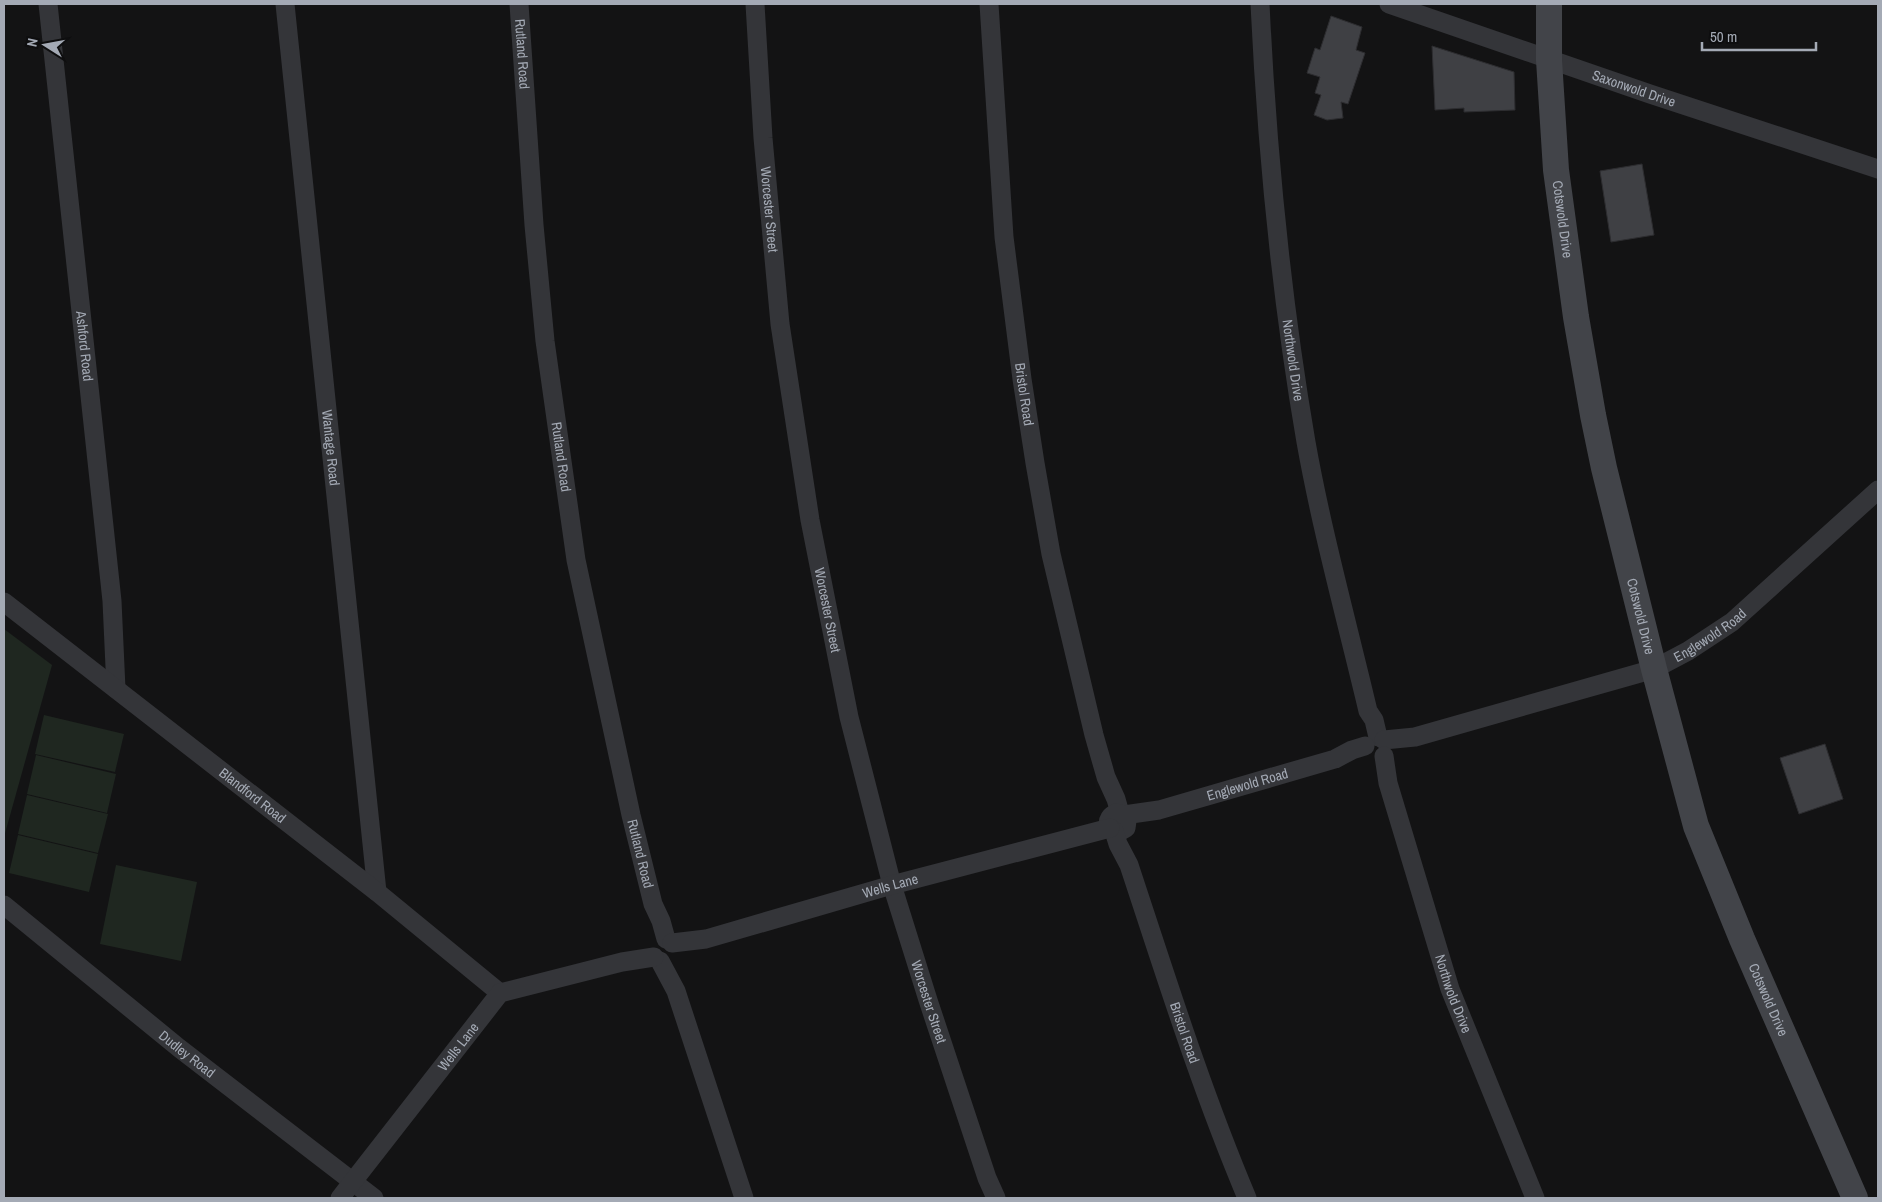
<svg xmlns="http://www.w3.org/2000/svg" width="1882" height="1202" font-family="'Archivo Narrow',sans-serif">
<style>
.green{fill:#1f2720}
.building{fill:#3f4044;stroke:#2d2d30}
.lines{fill:none;stroke-linecap:round;stroke-linejoin:round}
.minor{stroke:#343539;stroke-width:19}
.secondary{stroke:#424449;stroke-width:26}
.labels{text-anchor:middle;stroke-width:4.5;stroke-linejoin:round;paint-order:stroke}
.street-label{font-size:14px;fill:#a4aab5;stroke:#0e0e0f}
</style>
<rect width="100%" height="100%" fill="#131314"/>
<g class="green">
<polygon points="4,629 52,665 4,837"/>
<polygon points="44,715 124,734 115,772 35,754"/>
<polygon points="36,755 116,774 107,813 27,794"/>
<polygon points="27,795 108,814 98,853 18,834"/>
<polygon points="18,835 98,854 89,892 9,873"/>
<polygon points="116,865 197,882 181,961 100,944"/>
</g>
<g class="building">
<polygon points="1331,16 1362,27 1356,50 1365,53 1348,104 1341,102 1343,118 1327,120 1314,115 1321,95 1315,93 1320,77 1307,73 1315,48 1320,50"/>
<polygon points="1432,46 1514,72 1515,110 1464,112 1464,108 1435,110"/>
<polygon points="1642,164 1654,235 1611,242 1600,171"/>
<polygon points="1825,744 1843,799 1799,814 1780,758"/>
</g>
<g class="lines">
<g class="minor">
<path id="s1" d="M48,4L112,601L116,689"/>
<path id="s2" d="M285,4L377,892"/>
<path id="s3" d="M519,4L534,225L545,341L576,560L631,815L653,904L661,921L666,939"/>
<path id="s4" d="M755,4L763,138L780,324L810,520L849,717L892,885L928,1000L987,1178L996,1198"/>
<path id="s5" d="M989,4L1004,237L1022,379L1035,463L1051,554L1094,735L1106,777L1116,799L1120,813"/>
<path id="s6" d="M1260,4C1267,151 1281,297 1306,442C1322,532 1347,622 1368,711L1374,720L1378,737"/>
<path id="s7" d="M1389,4L1650,94L1878,169"/>
<path id="s8" d="M4,602L377,892L500,993"/>
<path id="s9" d="M1384,740L1415,737L1654,669L1688,651L1732,622L1878,490"/>
<path id="s10" d="M1384,756L1388,783L1450,989L1535,1198"/>
<path id="s11" d="M1124,815L1127,821L1126,828L1119,832C1107,831 1104,818 1116,813L1124,815L1159,810L1335,759L1352,750L1365,746"/>
<path id="s12" d="M1114,831L1118,844L1129,865C1166,977 1201,1089 1247,1198"/>
<path id="s13" d="M4,905L179,1048L374,1198"/>
<path id="s14" d="M672,943L706,939L892,885L1110,828"/>
<polyline points="660,961 676,991 744,1198"/>
<path id="s15" d="M340,1198L500,993L622,962L654,957"/>
</g>
<path class="secondary" id="s16" d="M1549,4V60L1556,170L1576,317L1593,415L1604,468L1654,669L1696,826L1742,939L1855,1198"/>
</g>
<g class="labels">
<g class="street-label">
<text dy="5" stroke="none"><textPath href="#s3" startOffset="50">Rutland Road</textPath></text>
<text dy="5" stroke="none"><textPath href="#s7" startOffset="259">Saxonwold Drive</textPath></text>
<text dy="5" stroke="none"><textPath href="#s4" startOffset="206">Worcester Street</textPath></text>
<text dy="5" stroke="none"><textPath href="#s16" startOffset="216">Cotswold Drive</textPath></text>
<text dy="5" stroke="none"><textPath href="#s1" startOffset="344">Ashford Road</textPath></text>
<text dy="5" stroke="none"><textPath href="#s6" startOffset="358">Northwold Drive</textPath></text>
<text dy="5" stroke="none"><textPath href="#s5" startOffset="392">Bristol Road</textPath></text>
<text dy="5" stroke="none"><textPath href="#s2" startOffset="446">Wantage Road</textPath></text>
<text dy="5" stroke="none"><textPath href="#s3" startOffset="455">Rutland Road</textPath></text>
<text dy="5" stroke="none"><textPath href="#s4" startOffset="611">Worcester Street</textPath></text>
<text dy="5" stroke="none"><textPath href="#s16" startOffset="621">Cotswold Drive</textPath></text>
<text dy="5" stroke="none"><textPath href="#s9" startOffset="345">Englewold Road</textPath></text>
<text dy="5" stroke="none"><textPath href="#s11" startOffset="186">Englewold Road</textPath></text>
<text dy="5" stroke="none"><textPath href="#s8" startOffset="315">Blandford Road</textPath></text>
<text dy="5" stroke="none"><textPath href="#s3" startOffset="860">Rutland Road</textPath></text>
<text dy="5" stroke="none"><textPath href="#s14" startOffset="226">Wells Lane</textPath></text>
<text dy="5" stroke="none"><textPath href="#s10" startOffset="248">Northwold Drive</textPath></text>
<text dy="5" stroke="none"><textPath href="#s16" startOffset="1026">Cotswold Drive</textPath></text>
<text dy="5" stroke="none"><textPath href="#s4" startOffset="1016">Worcester Street</textPath></text>
<text dy="5" stroke="none"><textPath href="#s12" startOffset="214">Bristol Road</textPath></text>
<text dy="5" stroke="none"><textPath href="#s15" startOffset="192">Wells Lane</textPath></text>
<text dy="5" stroke="none"><textPath href="#s13" startOffset="236">Dudley Road</textPath></text>
</g>
</g>
<rect width="1882" height="1202" fill="none" stroke="#a4aab5" stroke-width="10"/>
<g transform="translate(45 45) rotate(281)" stroke="#0e0e0f" stroke-width="4" paint-order="stroke">
<path d="M0-4L9 19L0 12L-9 19Z" fill="#a4aab5"/>
<text y="-8" font-size="14" font-weight="bold" text-anchor="middle" fill="#a4aab5">N</text>
</g>
<path d="M1702 42v8h114v-8" fill="none" stroke="#a4aab5" stroke-width="2.5"/>
<text x="1710" y="42" font-size="15" fill="#a4aab5" stroke="#0e0e0f" stroke-width="4" paint-order="stroke">50 m</text>
</svg>
